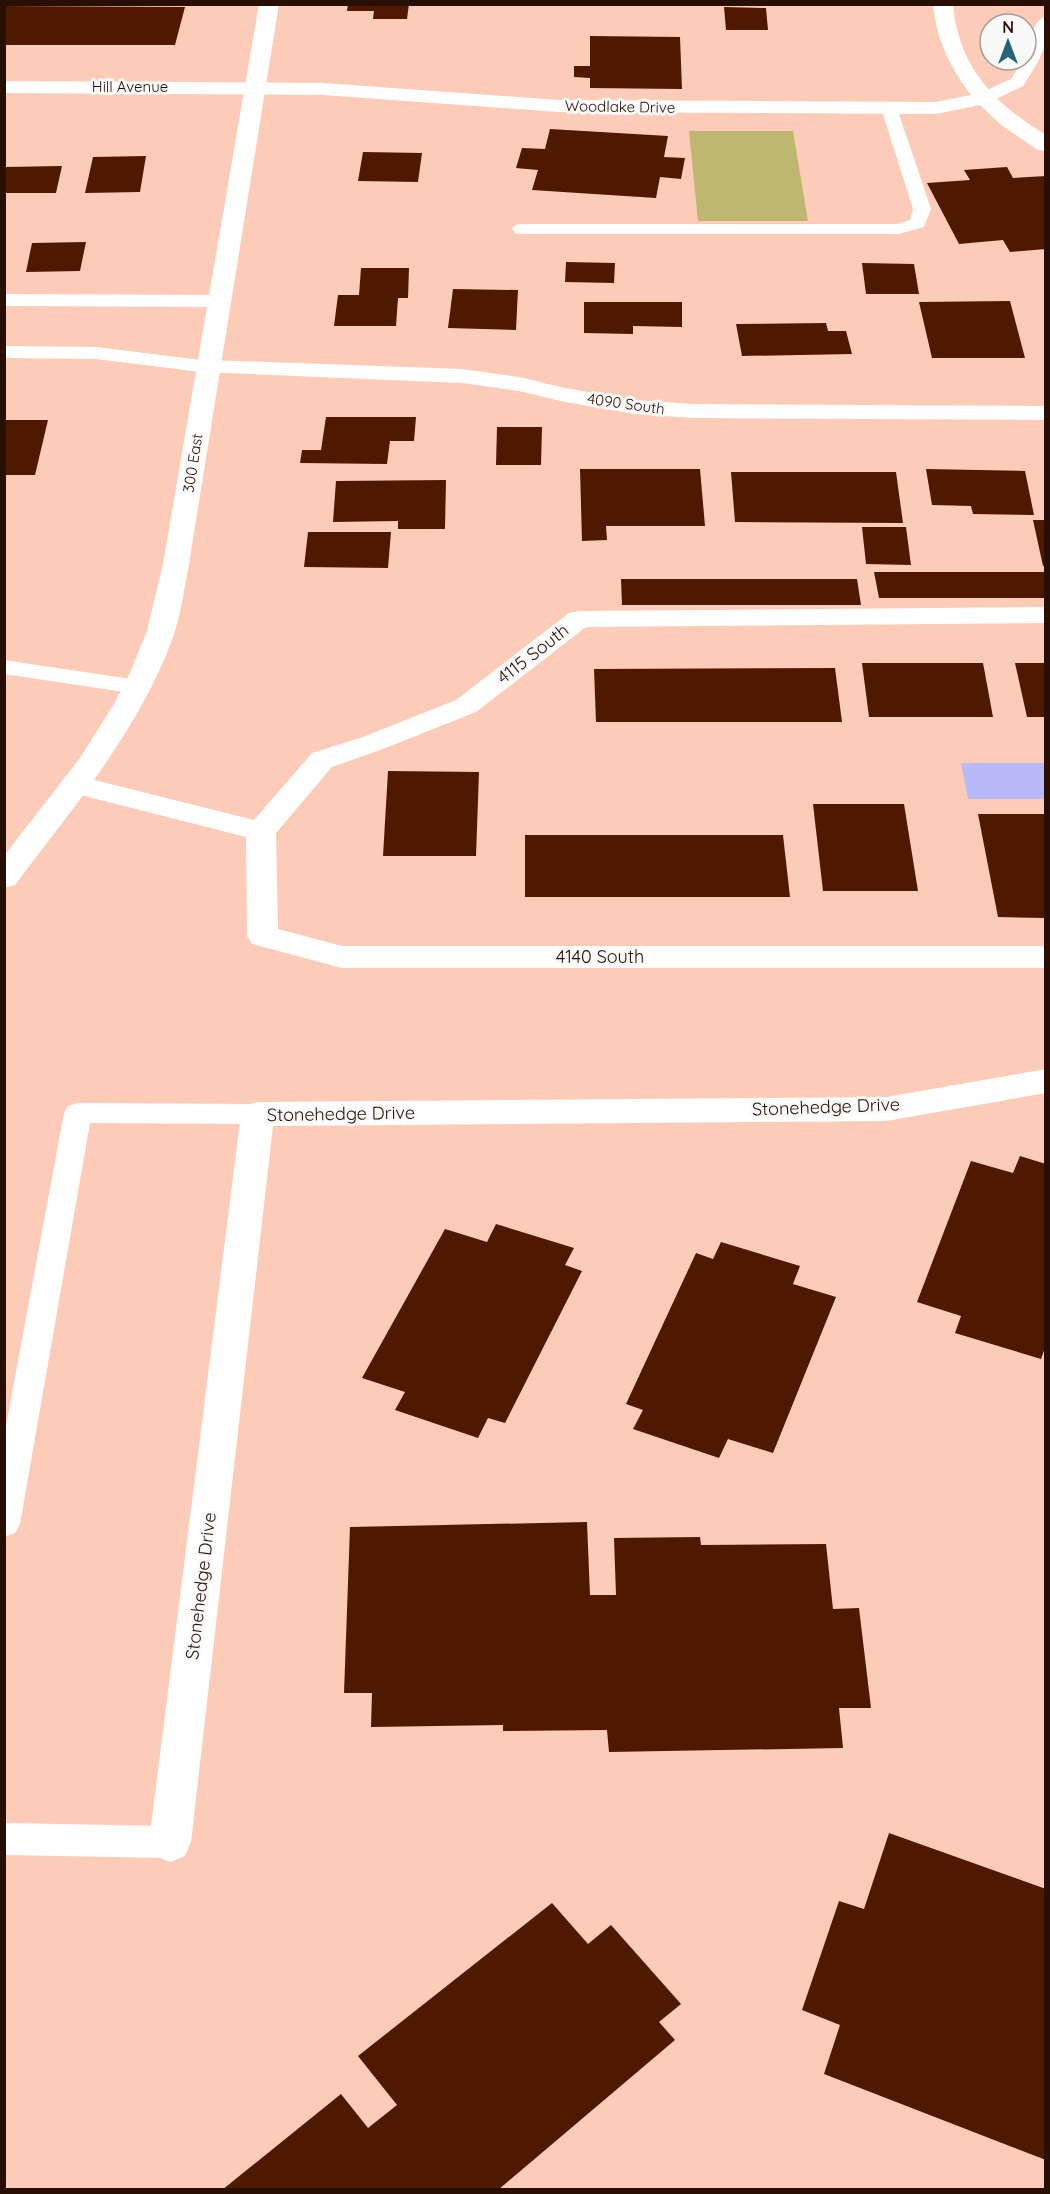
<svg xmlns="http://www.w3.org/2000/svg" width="1050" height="2194" font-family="Quicksand,sans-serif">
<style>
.green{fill:#beb76f}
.water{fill:#b7b9f9}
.building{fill:#4f1800}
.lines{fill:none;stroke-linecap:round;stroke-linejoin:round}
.service{fill:#fff;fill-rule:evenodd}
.minor{fill:#fff;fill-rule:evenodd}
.tertiary{fill:#fff;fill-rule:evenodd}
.labels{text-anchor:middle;stroke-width:6;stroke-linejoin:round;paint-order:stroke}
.far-street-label{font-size:15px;fill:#290e03;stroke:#f9f9f9}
.street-label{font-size:18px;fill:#290e03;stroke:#f9f9f9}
</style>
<rect width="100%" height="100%" fill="#fcccb8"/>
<polygon class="green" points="689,131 793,131 808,221 698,221"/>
<polygon class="water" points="961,763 1045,763 1045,799 968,799"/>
<g class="building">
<polygon points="348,4 409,4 407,19 373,19 374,11 347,11"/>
<polygon points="4,6 185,7 175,45 4,45"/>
<polygon points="724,7 766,8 768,30 726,30"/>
<polygon points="590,36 680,37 682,89 590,88 590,78 574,77 574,66 590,66"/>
<polygon points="550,129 668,136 664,157 685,158 681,179 660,177 656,198 532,190 538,170 516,168 522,148 545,149"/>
<polygon points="363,152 422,153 418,182 358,181"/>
<polygon points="146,156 140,192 85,193 93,157"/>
<polygon points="62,166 56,193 4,193 4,167"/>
<polygon points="1007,167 1013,178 1046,176 1046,249 1010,252 1003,240 959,244 927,183 970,180 964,170"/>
<polygon points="86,242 80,271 26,272 32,243"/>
<polygon points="566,262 615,263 614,283 565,282"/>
<polygon points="862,263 914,264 919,294 866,294"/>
<polygon points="361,268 409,268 408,298 398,298 396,326 334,326 338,295 359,295"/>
<polygon points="453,289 518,290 516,330 448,328"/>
<polygon points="1010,301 1025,358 932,358 919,302"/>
<polygon points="584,302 682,302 682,327 633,326 633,334 584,333"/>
<polygon points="826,323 828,331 846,331 852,354 742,356 736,324"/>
<polygon points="326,417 416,417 414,441 390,441 387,464 300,463 302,450 321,450"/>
<polygon points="4,420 48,420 35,475 4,475"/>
<polygon points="497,427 542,427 541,465 496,465"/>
<polygon points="580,469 700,469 705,526 606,526 607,540 582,541"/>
<polygon points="926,469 1025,471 1034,515 973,514 971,506 932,505"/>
<polygon points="731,472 896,472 903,523 735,522"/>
<polygon points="446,480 445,529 398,529 398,521 333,522 336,481"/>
<polygon points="1033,520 1046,520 1046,566 1043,566"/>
<polygon points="862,527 906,527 911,565 866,564"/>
<polygon points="308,532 391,532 388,568 304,567"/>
<polygon points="874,572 1046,572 1046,598 879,598"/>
<polygon points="621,579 857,579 861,605 622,605"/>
<polygon points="862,663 983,663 993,717 869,717"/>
<polygon points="1015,663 1046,663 1046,717 1027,717"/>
<polygon points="835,668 842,722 596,722 594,669"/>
<polygon points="388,771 479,772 476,856 383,856"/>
<polygon points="813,804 904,804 918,891 823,891"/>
<polygon points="978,814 1046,814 1046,918 998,917"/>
<polygon points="525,835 783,835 790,897 525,897"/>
<polygon points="1020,1156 1046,1164 1046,1345 1041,1359 955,1333 961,1316 917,1302 971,1161 1013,1173"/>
<polygon points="496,1224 574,1248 565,1265 582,1271 505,1423 488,1418 478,1438 395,1410 405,1392 362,1378 445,1229 487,1242"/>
<polygon points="721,1242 800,1266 793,1284 836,1297 773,1453 728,1439 719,1458 633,1429 643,1410 626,1404 696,1253 713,1259"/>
<polygon points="587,1522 590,1595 616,1595 614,1538 700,1537 701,1545 826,1544 833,1609 859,1608 871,1708 839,1708 843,1748 609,1752 607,1730 503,1731 503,1725 371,1727 372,1693 344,1693 350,1527"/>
<polygon points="889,1833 1046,1889 1046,2160 824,2074 840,2025 802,2010 839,1901 864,1909"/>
<polygon points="552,1903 588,1944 611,1925 681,2004 659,2022 675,2040 498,2190 222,2190 341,2094 368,2128 397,2105 358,2056"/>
</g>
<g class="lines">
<g class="service">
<path d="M1046,16V43L1038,62L1023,86L990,102H978L976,98L978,94L1011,79L1023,60H1026C1026,48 1033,19 1046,16Z"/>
<polygon points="889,103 895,104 897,108 931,209 924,227 899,234 521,234 515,233 512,229 515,225 521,224 898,224 910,220 913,209 881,108 883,104"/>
<polygon points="4,294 219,295 226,297 228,301 226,305 219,307 4,306"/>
<polygon points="4,346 96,347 209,361 216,363 219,367 216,371 209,373 96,359 4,358"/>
<polygon points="4,660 138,680 146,682 149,687 146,692 138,694 4,674"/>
<polygon points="78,1103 258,1104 268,1107 272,1114 268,1121 258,1124 90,1123 20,1524 15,1533 4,1537 4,1437 64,1113 68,1106"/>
<polygon points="4,1823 170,1826 182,1831 187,1842 182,1853 170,1858 4,1855"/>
</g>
<g class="minor">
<path d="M933,4H953C958,67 995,104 1046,135V151L1038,150L1001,125L980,105L936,114L559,112L323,95L4,93V81L323,83L559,100L936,102L971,95C950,67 936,39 933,4Z"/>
<polygon points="209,360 462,369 519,377 565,388 635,400 693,404 1046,406 1046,420 693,418 635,414 565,402 519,391 462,383 201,372 197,367 201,362"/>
<polygon points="1046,607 1046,623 586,627 476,712 383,749 332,767 276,833 278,929 342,946 1046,946 1046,968 342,968 252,944 247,936 246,837 65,791 60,784 65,777 75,775 254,820 312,753 363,737 456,700 569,613 579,611"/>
<polygon points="1046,1069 1046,1093 886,1121 273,1126 191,1842 185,1856 170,1862 155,1856 149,1842 241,1114 246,1105 258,1102 886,1097"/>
</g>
<path class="tertiary" d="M259,4H279L189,564C184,589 181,615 172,640C138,731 73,808 15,885L4,888V856L80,758L114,704L130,673L147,631L163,564Z"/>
</g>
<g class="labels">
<g class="far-street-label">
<text x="130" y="92">Hill Avenue</text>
<text transform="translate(620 107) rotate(1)" y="5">Woodlake Drive</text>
<text transform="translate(626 404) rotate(8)" y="5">4090 South</text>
<text transform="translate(193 463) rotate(-81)" y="5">300 East</text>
</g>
<g class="street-label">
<text transform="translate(533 654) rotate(-38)" y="6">4115 South</text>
<text x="600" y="963">4140 South</text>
<text transform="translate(826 1107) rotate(-2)" y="6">Stonehedge Drive</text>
<text transform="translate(341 1114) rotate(-1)" y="6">Stonehedge Drive</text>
<text transform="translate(201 1586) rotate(-83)" y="6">Stonehedge Drive</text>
</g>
</g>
<rect width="1050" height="2194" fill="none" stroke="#290e03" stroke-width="12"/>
<g transform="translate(1008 42)"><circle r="28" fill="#f9f9f9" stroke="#a69b97" stroke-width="1.5"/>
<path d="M0-4.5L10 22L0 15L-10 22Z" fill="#246479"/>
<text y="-9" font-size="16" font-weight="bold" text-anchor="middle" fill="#290e03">N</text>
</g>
</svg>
